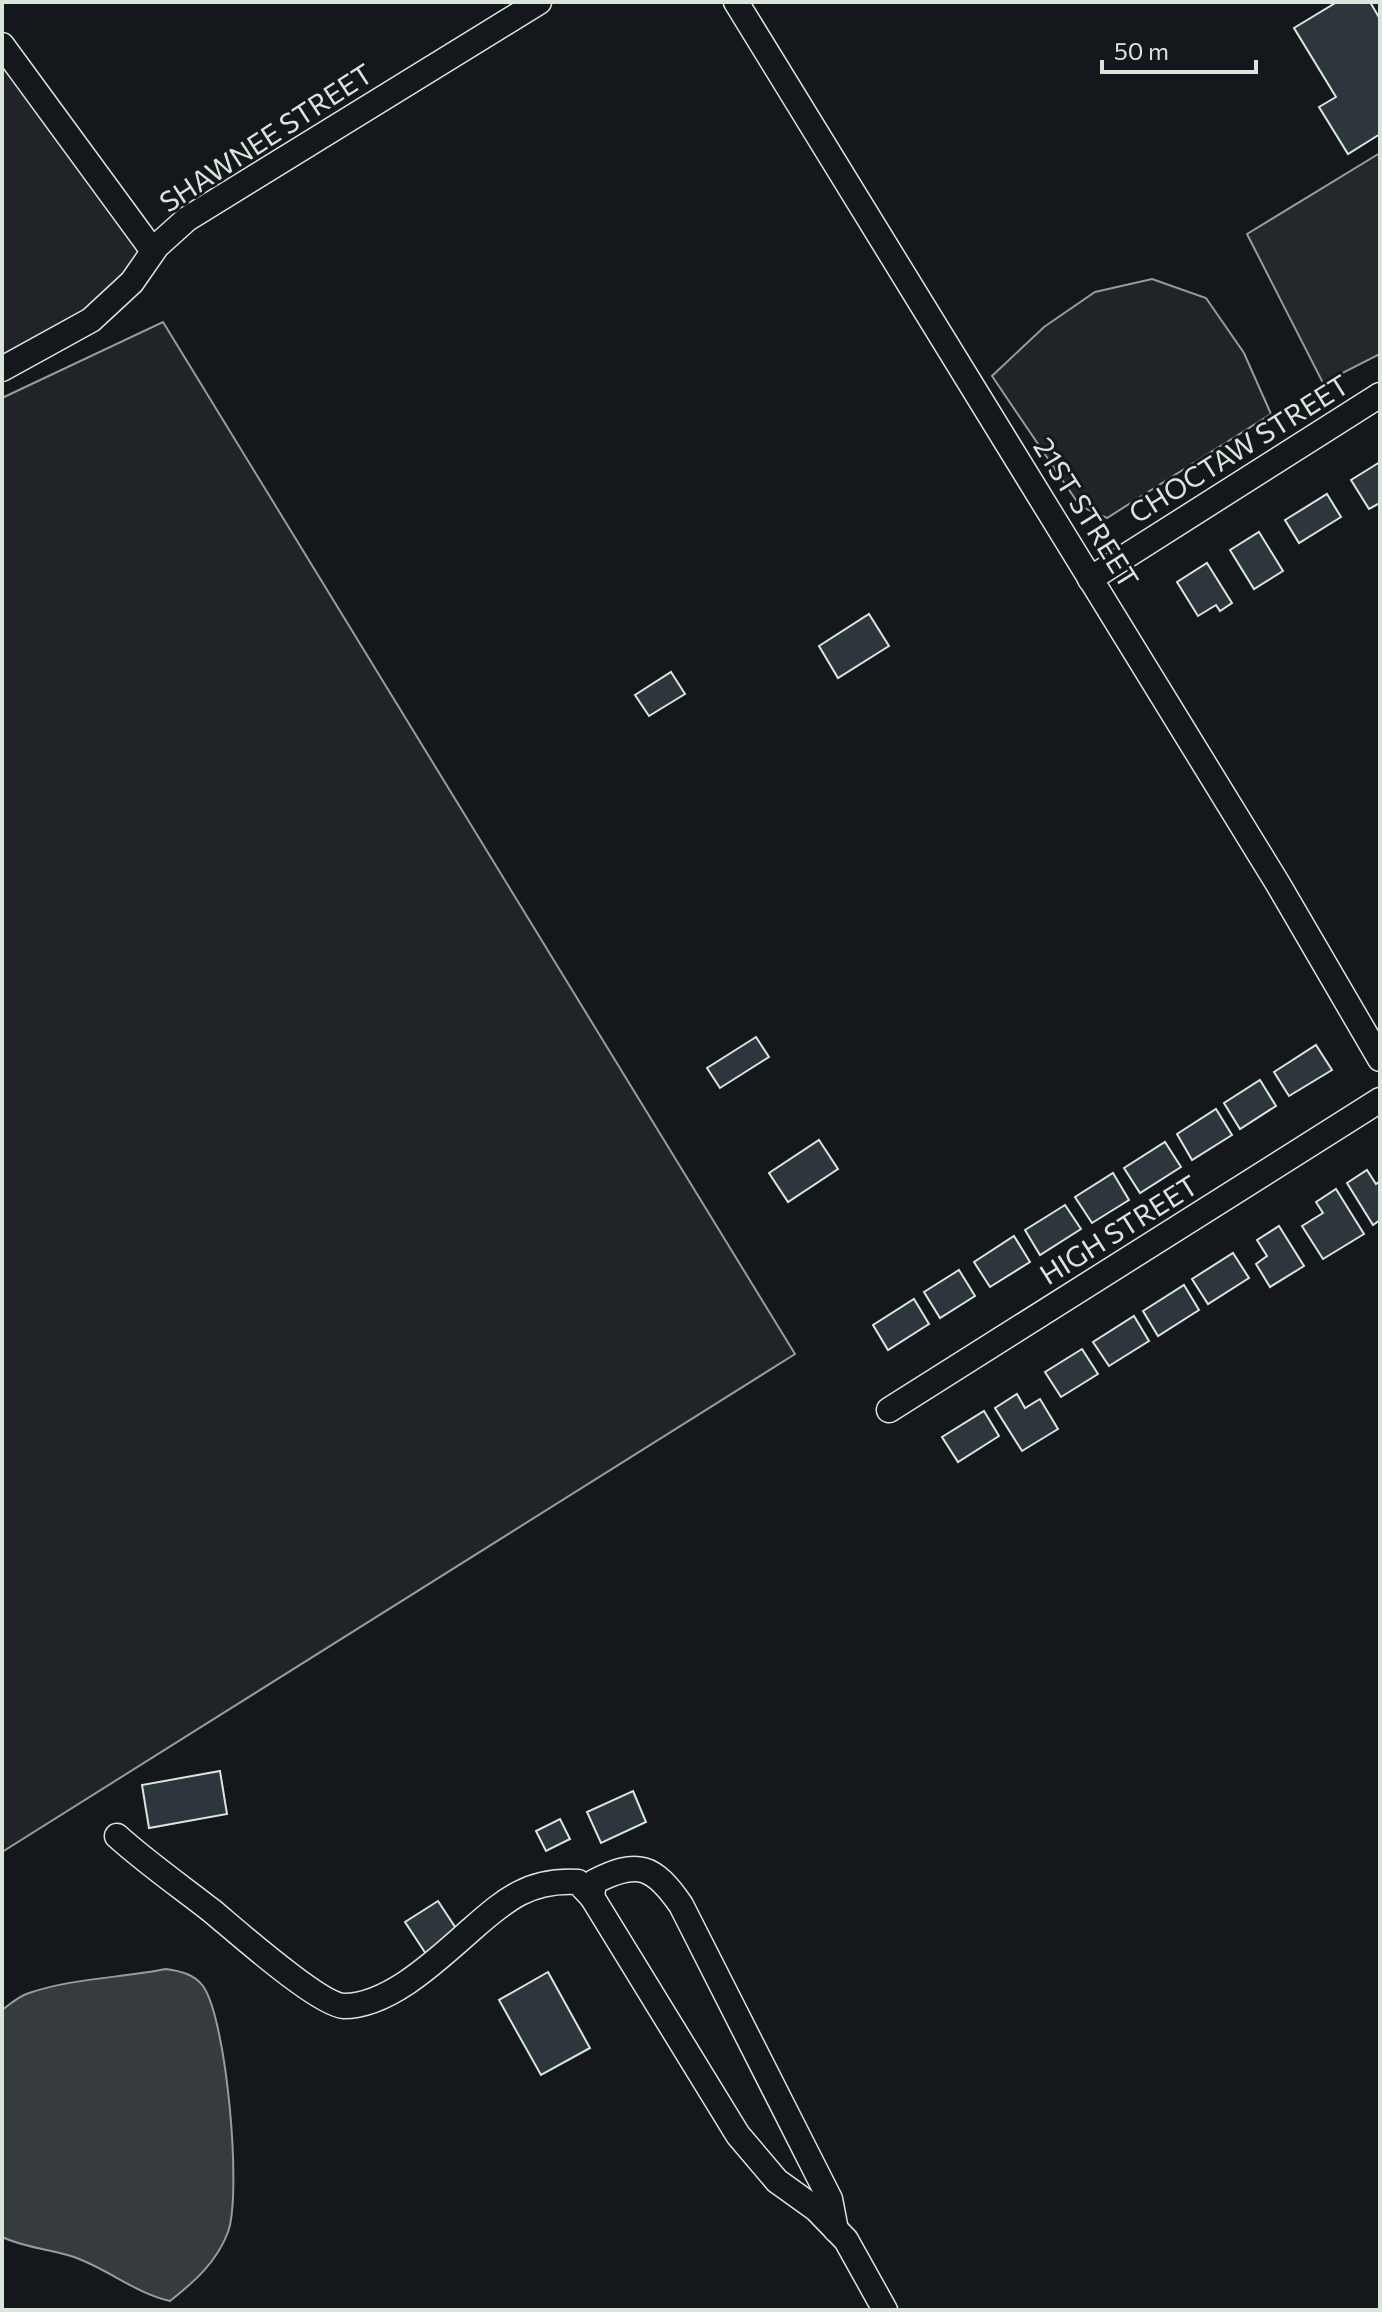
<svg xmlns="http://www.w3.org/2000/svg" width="1382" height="2312" font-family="Commissioner,sans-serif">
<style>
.green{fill:#202428;stroke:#939e99;stroke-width:2}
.parking{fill:#24282b;stroke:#939e99;stroke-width:2}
.water{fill:#363b3e;stroke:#939e99;stroke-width:2}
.building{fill:#2c363c;stroke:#d8e6dc;stroke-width:2}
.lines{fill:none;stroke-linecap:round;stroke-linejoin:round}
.minor-casing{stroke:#d8e6dc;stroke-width:27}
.minor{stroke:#14181c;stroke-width:24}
.labels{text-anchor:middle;stroke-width:6;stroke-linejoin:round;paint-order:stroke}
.street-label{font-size:28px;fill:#d8e6dc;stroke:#14181c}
</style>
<rect width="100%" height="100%" fill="#14181c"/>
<g class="green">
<polygon points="2,45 153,251 132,282 2,369"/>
<polygon points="1152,279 1206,298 1244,353 1271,414 1107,518 1080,506 992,376 1044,327 1095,292"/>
<polygon points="163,322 795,1354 2,1852 2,398"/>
</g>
<polygon class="parking" points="1380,153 1380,354 1323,383 1247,234"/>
<path class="water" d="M166,1969C180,1971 194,1974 203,1986C227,2020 242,2194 228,2232C217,2262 194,2282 170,2301C135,2293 108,2269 74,2257C50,2249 25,2248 2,2237V2010C10,2004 19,1996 29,1993C73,1978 121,1978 166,1969Z"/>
<g class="building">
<polygon points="1337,2 1370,2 1380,19 1380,134 1348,154 1319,107 1336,97 1294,28"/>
<polygon points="1380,462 1380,503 1369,509 1351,480"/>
<polygon points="1327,494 1341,517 1299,543 1285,520"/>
<polygon points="1259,532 1283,571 1254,589 1230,550"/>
<polygon points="1207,563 1232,603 1220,611 1216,605 1198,616 1177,582"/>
<polygon points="869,614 889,646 838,678 819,646"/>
<polygon points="671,672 685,694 649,716 635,695"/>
<polygon points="756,1037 769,1057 720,1088 707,1068"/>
<polygon points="1316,1045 1332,1070 1289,1096 1274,1072"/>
<polygon points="1260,1080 1276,1106 1240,1129 1224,1103"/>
<polygon points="1216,1109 1232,1135 1192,1160 1177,1134"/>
<polygon points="819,1140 838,1169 788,1202 769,1173"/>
<polygon points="1165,1142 1181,1167 1140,1193 1124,1168"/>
<polygon points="1367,1170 1376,1184 1380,1181 1380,1220 1373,1225 1347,1183"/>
<polygon points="1113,1173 1129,1200 1092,1223 1075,1197"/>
<polygon points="1336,1189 1364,1234 1323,1259 1302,1226 1323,1213 1316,1202"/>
<polygon points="1065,1205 1081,1229 1040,1255 1025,1230"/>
<polygon points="1279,1226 1304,1266 1270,1287 1256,1264 1267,1256 1257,1240"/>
<polygon points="1014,1236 1030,1262 990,1287 974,1262"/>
<polygon points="1233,1253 1249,1278 1208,1304 1192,1279"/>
<polygon points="959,1270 975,1296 940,1318 924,1292"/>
<polygon points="1184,1285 1199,1310 1158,1336 1143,1311"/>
<polygon points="914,1299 929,1324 888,1350 873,1325"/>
<polygon points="1134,1316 1149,1341 1109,1366 1093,1342"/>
<polygon points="1082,1349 1098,1374 1061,1397 1045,1372"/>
<polygon points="1017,1394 1025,1408 1040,1399 1058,1429 1022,1451 995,1408"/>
<polygon points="984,1411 999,1436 958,1462 942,1437"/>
<polygon points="220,1771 227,1814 149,1828 142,1785"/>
<polygon points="633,1791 646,1822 601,1843 587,1812"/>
<polygon points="560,1819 570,1839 546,1851 536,1831"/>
<polygon points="438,1901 459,1933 426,1954 405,1922"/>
<polygon points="548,1972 590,2048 541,2075 499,2000"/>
</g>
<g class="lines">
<g class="minor-casing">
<g id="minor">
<polyline points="736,2 1278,884 1380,1059"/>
<polyline points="2,45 153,251"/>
<polyline points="2,369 91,320 132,282 157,246 187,219 539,2"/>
<polyline points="1090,579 1380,395"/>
<polyline points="889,1410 1380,1100"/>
<path d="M117,1836C147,1863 180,1886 212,1911C235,1930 319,2005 344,2006C390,2006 439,1958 472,1929C506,1899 530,1879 578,1882L592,1897L738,2135L777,2181L816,2209L846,2240L885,2310"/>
<path d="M592,1897L594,1882C638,1859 654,1866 681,1905L830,2199L836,2230"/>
</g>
</g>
<use href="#minor" class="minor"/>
</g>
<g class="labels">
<g class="street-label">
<text transform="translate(266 138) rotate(-33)" y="10">SHAWNEE STREET</text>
<text transform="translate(1239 449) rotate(-32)" y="10">CHOCTAW STREET</text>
<text transform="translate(1086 513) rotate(58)" y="10">21ST STREET</text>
<text transform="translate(1119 1230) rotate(-32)" y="10">HIGH STREET</text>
</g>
</g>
<rect width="1382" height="2312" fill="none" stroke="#d8e6dc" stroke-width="8"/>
<path d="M1102 60v12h154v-12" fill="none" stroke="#d8e6dc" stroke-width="4"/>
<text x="1114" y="60" font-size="24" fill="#d8e6dc" stroke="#14181c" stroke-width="6" paint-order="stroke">50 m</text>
</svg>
